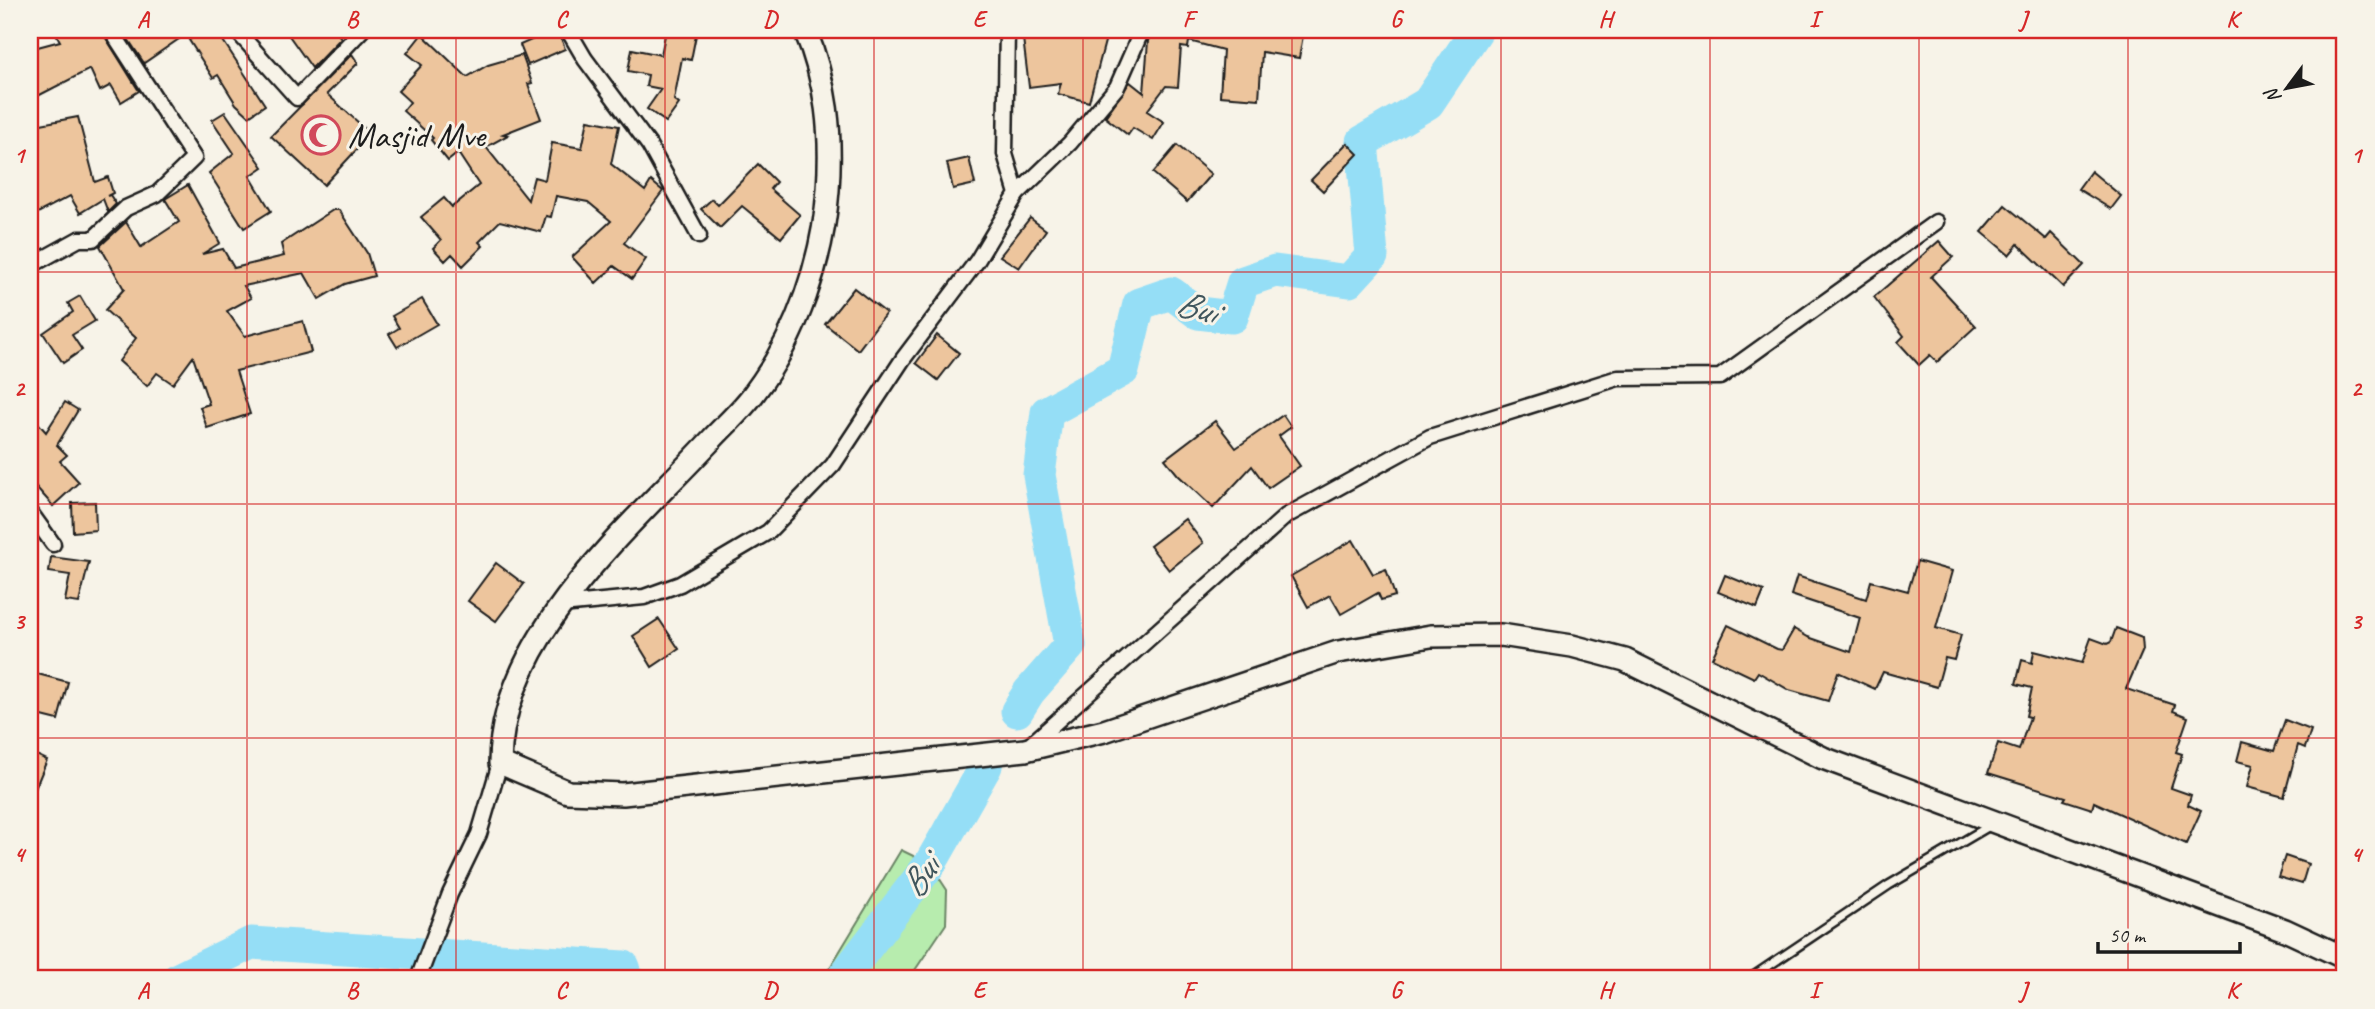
<svg xmlns="http://www.w3.org/2000/svg" width="2375" height="1009" font-family="Caveat,sans-serif">
<style>
.green{fill:#b7ecae;stroke:#6a8465;stroke-width:2}
.lines{fill:none;stroke-linecap:round;stroke-linejoin:round}
.river{stroke:#95def6;stroke-width:33}
.building{fill:#edc59d;stroke:#1c1c1c;stroke-width:2}
.lane-casing{stroke:#1c1c1c;stroke-width:12}
.street-casing{stroke:#1c1c1c;stroke-width:19}
.secondary-casing{stroke:#1c1c1c;stroke-width:26}
.lane{stroke:#f7f3e8;stroke-width:7}
.street{stroke:#f7f3e8;stroke-width:14}
.secondary{stroke:#f7f3e8;stroke-width:21}
.grid{fill:none;stroke:#d62828;stroke-width:2;stroke-opacity:0.55}
.labels{text-anchor:middle;stroke-width:6;stroke-linejoin:round;paint-order:stroke}
.poi-label{font-size:35px;fill:#1c1c1c;stroke:#f7f3e8;text-anchor:start}
.water-label{font-size:37px;font-style:italic;fill:#40565d;stroke:#f7f3e8}
.neatline{fill:none;stroke:#d62828;stroke-width:2.5}
.grid-label{font-size:23px;text-anchor:middle;font-weight:bold;fill:#d62828}
</style>
<rect width="100%" height="100%" fill="#f7f3e8"/>
<filter id="ink" filterUnits="userSpaceOnUse"><feTurbulence type="fractalNoise" baseFrequency=".0143" numOctaves="2"/><feDisplacementMap in="SourceGraphic" scale="14" xChannelSelector="R" yChannelSelector="G"/><feConvolveMatrix kernelMatrix="1 2 1 2 8 2 1 2 1" color-interpolation-filters="sRGB"/></filter>
<g filter="url(#ink)">
<polygon class="green" points="901,850 930,864 947,890 946,924 909,979 823,979"/>
<g class="lines">
<g class="river">
<polyline points="1017,711 1029,692 1070,645 1039,475 1047,412 1123,370 1139,304 1171,293 1198,313 1232,317 1243,282 1275,271 1349,281 1372,256 1362,142 1428,103 1477,30"/>
<polyline points="178,979 251,943 624,967 627,979"/>
<polyline points="842,979 930,864 986,766"/>
</g>
</g>
<g class="building">
<polygon points="54,30 101,30 139,91 121,102 111,85 100,91 90,69 30,100 30,49 60,41"/>
<polygon points="122,30 192,30 144,63"/>
<polygon points="206,30 216,30 265,105 249,116 236,104 218,75 213,78 189,40"/>
<polygon points="285,30 335,30 341,38 312,68"/>
<polygon points="554,30 558,30 565,49 528,65 520,45"/>
<polygon points="666,30 697,30 691,60 682,58 674,100 679,104 666,122 647,109 661,89 646,86 648,75 628,71 632,49 661,55"/>
<polygon points="1022,30 1108,30 1089,102 1058,94 1061,83 1029,87"/>
<polygon points="1152,30 1304,30 1299,58 1262,52 1259,99 1220,96 1223,50 1189,41 1188,48 1181,47 1178,87 1166,86 1147,111 1164,122 1153,140 1133,128 1128,135 1105,117 1130,82 1144,93 1148,41"/>
<polygon points="422,34 467,77 488,65 522,55 532,83 528,84 541,119 503,134 508,135 486,147 528,200 534,177 545,180 552,143 582,148 588,120 619,126 611,164 645,191 651,181 663,191 624,243 646,259 632,279 614,266 596,283 572,257 611,221 588,202 556,196 551,217 546,216 541,232 500,221 479,242 483,246 463,266 452,254 445,261 433,248 441,240 421,217 444,198 452,207 479,185 458,153 448,161 431,140 433,138 403,111 410,102 398,91 422,65 407,53"/>
<polygon points="352,54 358,63 327,94 371,134 324,185 271,136"/>
<polygon points="225,112 263,167 250,176 271,211 244,228 209,173 234,153 212,120"/>
<polygon points="78,117 95,182 108,177 113,193 107,196 110,195 116,204 108,212 103,199 80,213 70,196 30,217 30,126"/>
<polygon points="1347,143 1358,154 1323,191 1311,180"/>
<polygon points="1177,145 1211,174 1187,202 1153,173"/>
<polygon points="969,158 975,184 953,189 947,163"/>
<polygon points="758,164 776,182 770,189 800,215 781,238 742,206 720,228 701,209 712,199 718,205"/>
<polygon points="2091,171 2121,196 2111,209 2078,189"/>
<polygon points="188,185 220,243 202,254 223,249 234,268 284,256 281,244 333,210 339,210 367,253 374,276 345,284 319,299 304,273 244,286 251,298 227,311 245,336 303,321 311,352 236,371 250,414 207,428 200,407 209,404 193,357 173,384 157,373 147,386 119,361 136,338 105,310 124,289 100,246 126,222 141,247 179,222 165,199"/>
<polygon points="2005,205 2046,239 2051,233 2084,265 2063,287 2018,244 2009,255 1982,232"/>
<polygon points="1030,218 1046,230 1019,268 1000,256"/>
<polygon points="1939,241 1953,257 1931,277 1976,326 1937,362 1930,355 1919,365 1898,342 1904,336 1874,297"/>
<polygon points="854,288 886,313 858,350 825,324"/>
<polygon points="80,296 95,321 72,335 82,350 63,363 43,333 73,312 68,303"/>
<polygon points="422,299 437,324 397,347 389,334 399,328 392,316"/>
<polygon points="937,335 959,353 938,380 916,363"/>
<polygon points="65,402 78,410 57,445 67,455 60,461 79,482 53,506 30,480 30,414 46,432"/>
<polygon points="1283,415 1291,427 1279,436 1300,466 1268,488 1252,466 1213,508 1178,475 1165,459 1215,421 1236,448"/>
<polygon points="95,502 96,530 73,532 72,503"/>
<polygon points="1185,519 1203,543 1169,570 1150,546"/>
<polygon points="1353,540 1373,574 1386,569 1395,596 1381,600 1378,593 1341,614 1330,595 1308,607 1291,576"/>
<polygon points="51,557 89,562 79,603 65,601 70,575 49,572"/>
<polygon points="1917,561 1952,571 1936,628 1961,635 1954,660 1945,658 1937,687 1883,672 1875,689 1838,672 1828,701 1789,690 1758,672 1754,678 1712,658 1728,625 1777,649 1782,650 1794,629 1808,637 1851,652 1860,618 1791,595 1797,576 1866,599 1871,581 1908,591"/>
<polygon points="496,563 524,584 496,621 468,601"/>
<polygon points="1725,575 1764,591 1757,608 1718,592"/>
<polygon points="659,619 679,649 652,667 633,636"/>
<polygon points="2116,628 2142,638 2143,650 2126,689 2175,705 2173,711 2188,717 2176,752 2182,754 2171,788 2191,795 2188,805 2201,811 2186,844 2094,802 2092,809 2064,800 2066,797 1988,773 1998,743 2019,750 2030,717 2026,716 2032,688 2016,684 2022,660 2032,663 2034,651 2082,663 2091,638 2107,644 2111,642"/>
<polygon points="30,672 68,682 58,720 30,713"/>
<polygon points="2285,720 2311,730 2305,748 2298,745 2284,797 2247,787 2253,765 2237,761 2242,742 2274,751"/>
<polygon points="30,752 47,760 30,801"/>
<polygon points="2285,856 2308,864 2302,884 2278,877"/>
</g>
<g class="lines">
<g class="lane-casing">
<polyline id="lane" points="1749,979 1889,885 1991,825"/>
</g>
<g class="street-casing">
<g id="street">
<polyline points="236,30 297,98 362,30"/>
<polyline points="568,30 585,59 649,145 699,236"/>
<polyline points="1017,194 1070,143 1117,87 1142,30"/>
<polyline points="30,266 79,239 93,239 126,208 157,194 194,158 111,30"/>
<polyline points="30,512 53,544"/>
<polyline points="561,605 644,597 680,584 768,532 833,465 903,359 977,261 1017,194 1005,154 1007,30"/>
<polyline points="1029,746 1286,516 1430,437 1618,378 1720,377 1936,222"/>
<polyline points="418,979 450,894 479,834 500,763"/>
</g>
</g>
<g class="secondary-casing">
<path id="secondary" d="M805,30C827,83 832,133 828,190C823,259 797,336 755,392C743,409 726,424 712,439C631,527 501,634 500,763L568,792L623,794L1025,750L1104,731L1338,652L1431,636L1501,635L1572,646L1625,660L1823,758L2285,930L2345,958"/>
</g>
<use href="#lane" class="lane"/>
<use href="#street" class="street"/>
<use href="#secondary" class="secondary"/>
</g>
</g>
<path class="grid" d="M247,30V979M456,30V979M665,30V979M874,30V979M1083,30V979M1292,30V979M1501,30V979M1710,30V979M1919,30V979M2128,30V979M30,272H2345M30,504H2345M30,738H2345"/>
<defs>
<g id="mosque-ring" transform="scale(2.0125)"><circle r="9.5" fill="#f7f3e8" stroke="#d1495b" stroke-width="1.5"/><path d="M3.5-4.9A6 6 0 1 0 3.5 4.9A5 5 0 1 1 3.5-4.9Z" fill="#d1495b"/></g>
</defs>
<g fill-rule="evenodd">
<use href="#mosque-ring" x="321" y="135"/>
</g>
<g class="labels">
<g class="poi-label">
<text x="348" y="147">Masjid Mve</text>
</g>
<g class="water-label">
<text transform="translate(1197 306) rotate(16)" y="13">Bui</text>
<text transform="translate(919 876) rotate(-55)" y="13">Bui</text>
</g>
</g>
<rect width="2375" height="1009" fill="none" stroke="#f7f3e8" stroke-width="77"/>
<g transform="translate(2287 88) rotate(238)" stroke="#f7f3e8" stroke-width="5" paint-order="stroke">
<path d="M0-5L12 26L0 18L-12 26Z" fill="#1c1c1c"/>
<text y="-10" font-size="19" font-weight="bold" text-anchor="middle" fill="#1c1c1c">N</text>
</g>
<path d="M2098 942v10h142v-10" fill="none" stroke="#1c1c1c" stroke-width="3.5"/>
<text x="2109" y="942" font-size="21" fill="#1c1c1c" stroke="#f7f3e8" stroke-width="5" paint-order="stroke">50 m</text>
<rect x="38" y="38" width="2298" height="932" class="neatline"/>
<g class="grid-label">
<text x="143" y="27">A</text>
<text x="352" y="27">B</text>
<text x="561" y="27">C</text>
<text x="770" y="27">D</text>
<text x="979" y="27">E</text>
<text x="1188" y="27">F</text>
<text x="1396" y="27">G</text>
<text x="1605" y="27">H</text>
<text x="1814" y="27">I</text>
<text x="2023" y="27">J</text>
<text x="2232" y="27">K</text>
<text x="19" y="163">1</text>
<text x="2356" y="163">1</text>
<text x="19" y="396">2</text>
<text x="2356" y="396">2</text>
<text x="19" y="629">3</text>
<text x="2356" y="629">3</text>
<text x="19" y="862">4</text>
<text x="2356" y="862">4</text>
<text x="143" y="998">A</text>
<text x="352" y="998">B</text>
<text x="561" y="998">C</text>
<text x="770" y="998">D</text>
<text x="979" y="998">E</text>
<text x="1188" y="998">F</text>
<text x="1396" y="998">G</text>
<text x="1605" y="998">H</text>
<text x="1814" y="998">I</text>
<text x="2023" y="998">J</text>
<text x="2232" y="998">K</text>
</g>
</svg>
